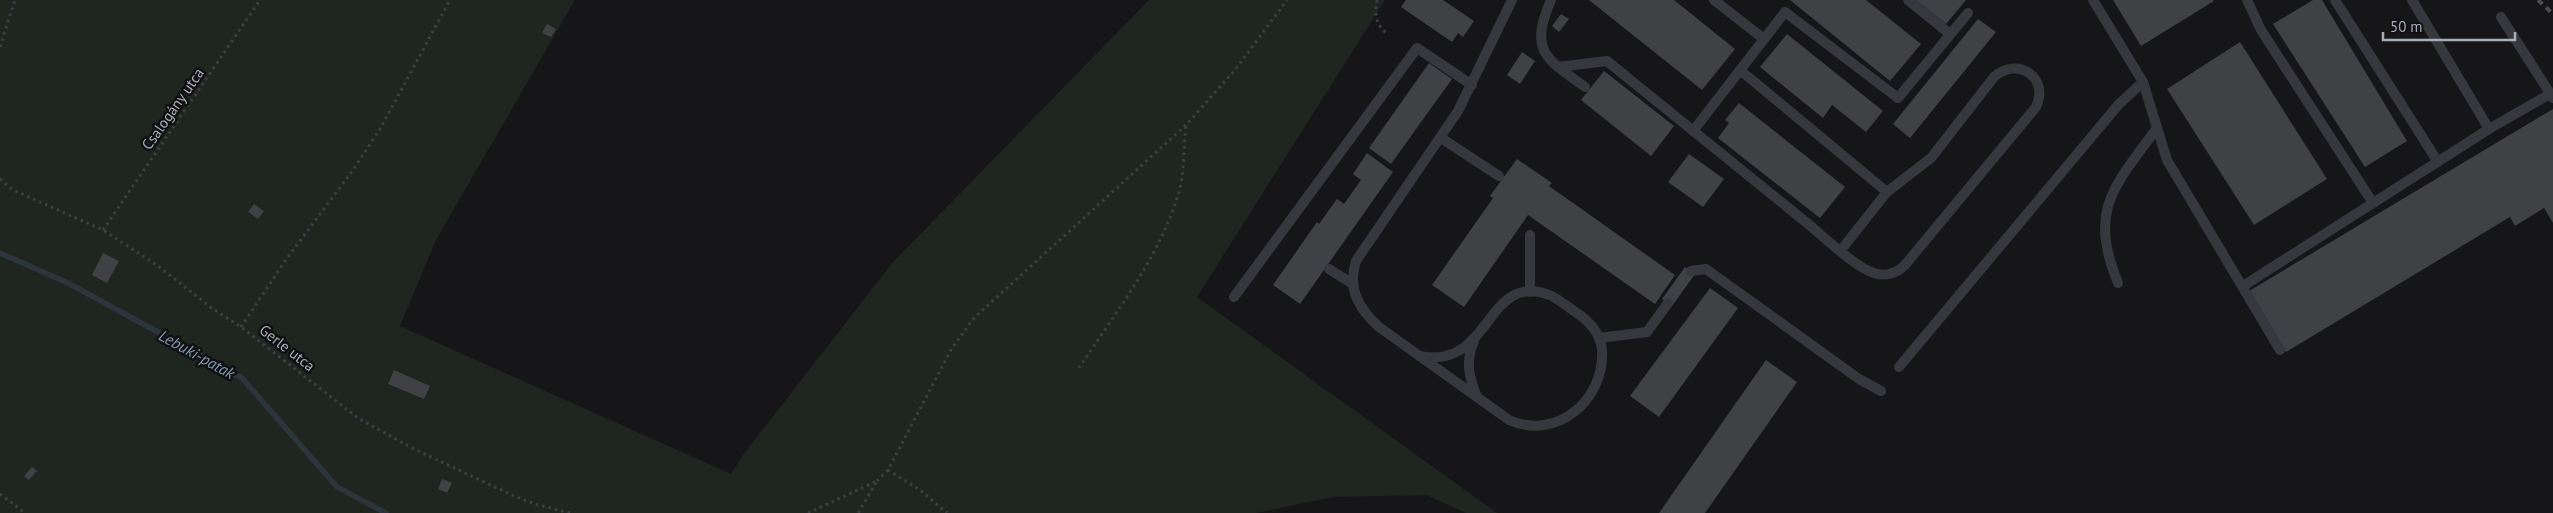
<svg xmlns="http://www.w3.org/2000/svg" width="2553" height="513" font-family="'PT Sans',sans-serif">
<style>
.green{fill:#1e261f}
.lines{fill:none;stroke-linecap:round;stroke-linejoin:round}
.stream{stroke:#2c353c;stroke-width:5.5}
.building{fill:#404145}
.path{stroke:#3d3f44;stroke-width:3;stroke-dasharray:2.5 4;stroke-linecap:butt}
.service{stroke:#37383d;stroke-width:10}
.rail{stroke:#4a4c52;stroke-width:4;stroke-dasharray:6 5;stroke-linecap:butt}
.labels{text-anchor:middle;stroke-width:5;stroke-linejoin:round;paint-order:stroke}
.street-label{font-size:15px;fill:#a8adb8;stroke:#111113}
.water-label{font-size:16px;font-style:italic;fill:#7f9bb3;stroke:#111113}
</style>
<rect width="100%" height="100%" fill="#161618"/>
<polygon class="green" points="0,0 575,0 436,240 400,326 731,474 743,455 893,262 1149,0 1385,0 1197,297 1497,513 1466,513 1426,495 1333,497 1256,513 0,513"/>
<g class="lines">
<polyline class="stream" points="0,253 68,283 242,378 337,487 386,513"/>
</g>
<g class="building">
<polygon points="1406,0 1443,0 1474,21 1463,37 1458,33 1452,42 1401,7"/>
<polygon points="1589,0 1674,0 1735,49 1702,90"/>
<polygon points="1790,0 1866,0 1921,44 1890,81"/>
<polygon points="1916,0 1966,0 1946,24"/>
<polygon points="2113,0 2213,0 2214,1 2141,46"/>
<polygon points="2313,0 2322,0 2407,141 2365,167 2273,24"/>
<polygon points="1561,14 1569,19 1559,32 1552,26"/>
<polygon points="1978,19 1996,32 1910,138 1893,124"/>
<polygon points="547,24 556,29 551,37 542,33"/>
<polygon points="1787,34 1883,111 1866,132 1832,105 1823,118 1760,67"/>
<polygon points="2240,42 2327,179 2254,225 2167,89"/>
<polygon points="1522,52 1535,61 1520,84 1507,75"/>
<polygon points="1429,63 1452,79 1391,164 1369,148"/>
<polygon points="1604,71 1674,126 1651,156 1581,100"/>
<polygon points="1739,103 1845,187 1820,218 1718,138 1729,123 1725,120"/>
<polygon points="2553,109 2553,223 2544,208 2515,226 2510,217 2286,352 2249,291"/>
<polygon points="1367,153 1393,172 1300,304 1273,285 1317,222 1319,224 1337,199 1344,204 1361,180 1353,174"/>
<polygon points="1689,154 1724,179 1703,207 1668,182"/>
<polygon points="1517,159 1552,183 1549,186 1675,275 1655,304 1528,215 1464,307 1432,285 1493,198 1490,196"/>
<polygon points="254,204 264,211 258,219 248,212"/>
<polygon points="103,253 119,261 107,283 92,275"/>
<polygon points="1685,267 1695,274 1672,306 1662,299"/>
<polygon points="1710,288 1738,308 1659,417 1630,396"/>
<polygon points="1766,360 1797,382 1705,513 1659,513"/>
<polygon points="394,370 430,386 424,399 388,384"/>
<polygon points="32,467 37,471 29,480 24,476"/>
<polygon points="442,479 452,483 447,493 438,489"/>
</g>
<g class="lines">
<g class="path">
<path d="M1377,0C1374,14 1376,26 1388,34"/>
<polyline points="0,47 15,0"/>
<polyline points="0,179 13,190 103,230 158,266 213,309 241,327 358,418 412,448 514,496 538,505 570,513"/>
<polyline points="103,230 260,0"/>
<polyline points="241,327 285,261 353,170 380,129 450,0"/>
<path d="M1079,368C1115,313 1159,258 1178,195C1185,174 1183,148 1186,126"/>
<polyline points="888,470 920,490 947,513"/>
<polyline points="877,481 888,470 952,348 975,317 1186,125 1235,70 1287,0"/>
<polyline points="0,494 25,513"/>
<polyline points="808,513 877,481 858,513"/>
</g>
<g class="service">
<path d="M1551,0C1529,51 1545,58 1585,87"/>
<polyline points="1714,0 1764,39"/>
<polyline points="1908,0 1950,34"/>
<polyline points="2093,0 2143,82 2167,160 2280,350"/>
<polyline points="2247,0 2261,30 2373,203"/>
<polyline points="2335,0 2438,162"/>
<polyline points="2412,0 2489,129"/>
<polyline points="2501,17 2553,98"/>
<path d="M1558,67L1607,61C1673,115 1740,169 1807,223C1823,236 1856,268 1874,273C1885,277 1897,273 1905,265L2036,107C2050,77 2017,56 1994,77L1931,158L1887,192L1841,250"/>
<polyline points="1740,70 1887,192"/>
<polyline points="1693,131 1785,12 1898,98 1968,13"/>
<polyline points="1441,138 1499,176"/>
<polyline points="1329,269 1353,284"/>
<polyline points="1691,271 1706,269 1859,379 1881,391"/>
<path d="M2118,283C2088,209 2114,187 2157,128"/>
<polyline points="2243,286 2489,129 2550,94"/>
<polyline points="1530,292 1530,235"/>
<polyline points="1234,297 1417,48 1472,85"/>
<polyline points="1599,338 1647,332 1668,303"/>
<path d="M1474,341C1465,361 1469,378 1477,397"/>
<path d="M1419,356C1494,371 1484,268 1552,296C1559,300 1567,306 1574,311C1587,319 1601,333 1602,350C1605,400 1557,441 1509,420L1379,327C1359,309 1347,289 1356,261L1458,111L1512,0"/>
<polyline points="1899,367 2119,104 2143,82"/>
</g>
<polyline class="rail" points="2538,0 2553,14"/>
</g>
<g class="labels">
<g class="street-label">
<text transform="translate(173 109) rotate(-55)" y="5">Csalogány utca</text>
<text transform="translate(287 348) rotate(38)" y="5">Gerle utca</text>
</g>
<g class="water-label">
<text transform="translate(197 354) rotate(29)" y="6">Lebuki-patak</text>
</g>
</g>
<path d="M2383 32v8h132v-8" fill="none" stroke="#a8adb8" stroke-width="2.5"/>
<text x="2390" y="32" font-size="15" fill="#a8adb8" stroke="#111113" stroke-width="4" paint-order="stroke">50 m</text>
</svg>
